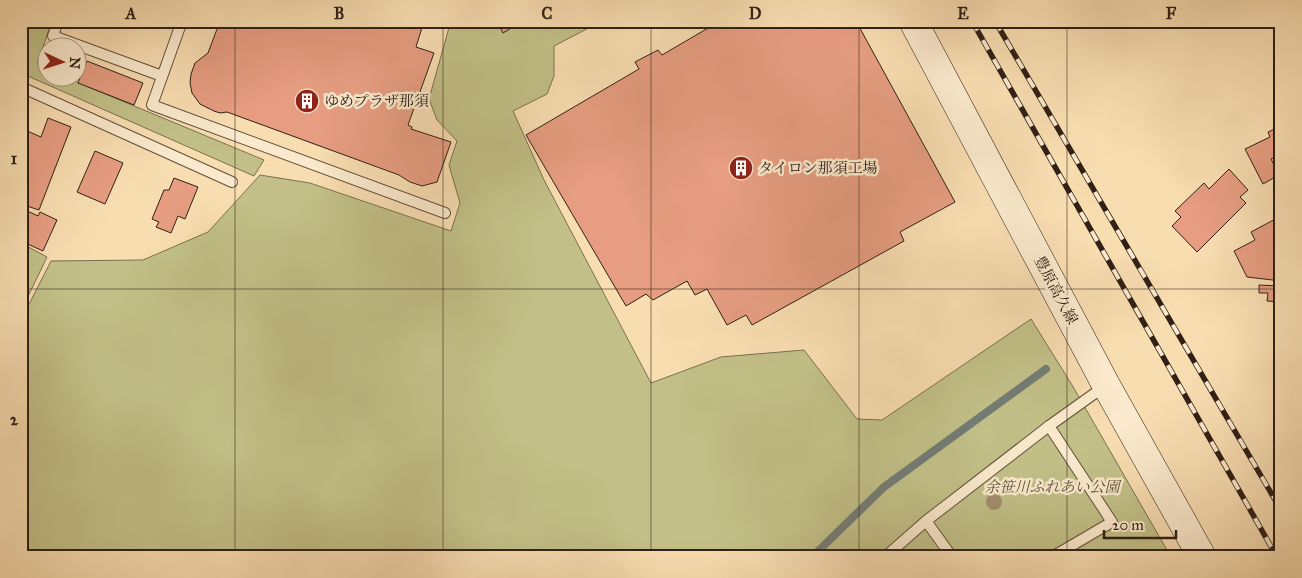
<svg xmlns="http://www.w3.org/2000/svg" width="1302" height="578" font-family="'IM FELL Great Primer','Noto Serif JP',serif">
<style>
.green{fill:#c2c088;stroke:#79704e}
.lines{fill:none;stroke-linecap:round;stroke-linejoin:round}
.stream{stroke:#737c75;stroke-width:8}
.building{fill:#e69d81;stroke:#302015}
.service-casing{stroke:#624f3c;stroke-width:12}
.secondary-casing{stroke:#302015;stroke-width:29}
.service{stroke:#fae9cc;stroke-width:10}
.secondary{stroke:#fae9cc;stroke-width:28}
.rail-casing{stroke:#302015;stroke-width:5.5}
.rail{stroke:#fae9cc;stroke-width:4;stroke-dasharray:11;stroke-linecap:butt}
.tree{fill:#a28f6e}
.grid{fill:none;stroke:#302015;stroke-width:1;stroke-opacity:0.55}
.labels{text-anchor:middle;stroke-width:5;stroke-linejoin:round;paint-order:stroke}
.poi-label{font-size:15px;fill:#302015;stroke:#fae9cc;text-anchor:start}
.street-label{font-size:15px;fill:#302015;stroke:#fae9cc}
.park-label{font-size:15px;font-style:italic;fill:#5c5038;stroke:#fae9cc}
.neatline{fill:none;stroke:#302015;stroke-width:2}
.grid-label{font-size:16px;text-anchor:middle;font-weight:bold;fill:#302015}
</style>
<rect width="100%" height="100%" fill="#f8ddb1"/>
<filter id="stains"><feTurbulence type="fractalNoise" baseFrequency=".004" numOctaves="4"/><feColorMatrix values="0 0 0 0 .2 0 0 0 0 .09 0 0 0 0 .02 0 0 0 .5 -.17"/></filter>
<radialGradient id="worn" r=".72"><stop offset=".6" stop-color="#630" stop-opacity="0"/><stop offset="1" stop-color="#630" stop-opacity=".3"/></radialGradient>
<g class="green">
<polygon points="21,21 52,21 37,64 47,69 48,78 67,78 264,160 254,176 21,73"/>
<polygon points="452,21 602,21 554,46 554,76 547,94 513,111 544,180 651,383 721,357 804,350 857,419 882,420 1031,319 1072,385 1171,557 21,557 21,320 51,261 143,260 208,232 260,175 310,183 451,231 460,203 449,165 457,141 437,120 429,99 450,24"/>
<polygon points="21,243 47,257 21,311"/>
</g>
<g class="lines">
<polyline class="stream" points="812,557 884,487 1046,369"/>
</g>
<g class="building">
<polygon points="220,21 424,21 416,47 434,53 408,125 412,127 411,129 451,142 437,182 422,186 410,182 399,175 227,112 220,113 214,111 200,104 192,93 190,83 191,74 195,63 208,53"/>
<polygon points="497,21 523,21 503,33"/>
<polygon points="720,21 856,21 955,202 900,232 904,241 752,325 746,315 727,325 707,289 695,295 687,281 653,300 646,294 626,306 526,135 639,69 635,62 658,50 662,55"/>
<polygon points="87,61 143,83 134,105 78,83"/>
<polygon points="48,118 71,127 39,210 21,204 21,139 25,130 41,137"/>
<polygon points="1281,126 1281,155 1271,159 1279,175 1263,184 1245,149 1270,137 1268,132"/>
<polygon points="95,151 123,163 105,204 77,192"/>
<polygon points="1229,169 1248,190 1240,197 1246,203 1197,252 1172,226 1181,217 1175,211 1204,183 1209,189"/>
<polygon points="174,178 198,187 185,219 178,216 171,233 156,227 159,222 152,219 164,190 169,190"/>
<polygon points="21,208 38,216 40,212 57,220 43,251 21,241"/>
<polygon points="1281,216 1281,281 1247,277 1234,251 1255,240 1251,232"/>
<polygon points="1259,285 1281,286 1281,302 1267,301 1268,293 1259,293"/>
</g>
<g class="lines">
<g class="service-casing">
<g id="service">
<polyline points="58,21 53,36 162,76"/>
<polyline points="182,21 152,105 445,213"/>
<polyline points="21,87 232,182"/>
<polyline points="1049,426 1112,522 1052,557"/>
<polyline points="926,521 952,557"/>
<polyline points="885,557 926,521 1049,426 1105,386"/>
</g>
</g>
<g class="secondary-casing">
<polyline id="secondary" points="913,21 1106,385 1202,557"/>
</g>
<use href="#service" class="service"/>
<use href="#secondary" class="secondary"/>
<g class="rail-casing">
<g id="rail">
<polyline points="972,21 1277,557"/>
<polyline points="995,21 1281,510"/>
</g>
</g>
<use href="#rail" class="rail"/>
</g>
<circle class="tree" cx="994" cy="502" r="8"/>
<path class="grid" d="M235,21V557M443,21V557M651,21V557M859,21V557M1067,21V557M21,289H1281"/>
<defs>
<g id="building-disc" transform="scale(1.25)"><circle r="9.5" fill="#8f2418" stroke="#fae9cc"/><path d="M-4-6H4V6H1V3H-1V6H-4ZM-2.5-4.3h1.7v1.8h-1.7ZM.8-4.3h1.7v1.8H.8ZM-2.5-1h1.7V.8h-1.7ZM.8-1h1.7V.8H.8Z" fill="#fff"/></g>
</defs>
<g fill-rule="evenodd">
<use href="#building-disc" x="307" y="101"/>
<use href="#building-disc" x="741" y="168"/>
</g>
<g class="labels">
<g class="poi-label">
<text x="324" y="106">ゆめプラザ那須</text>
<text x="758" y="173">タイロン那須工場</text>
</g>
<g class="street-label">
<text transform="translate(1056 290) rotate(62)" y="5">豊原高久線</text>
</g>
<g class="park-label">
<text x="1052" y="492">余笹川ふれあい公園</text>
</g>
</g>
<rect width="1302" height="578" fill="none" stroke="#f8ddb1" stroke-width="55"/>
<g transform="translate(62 62) rotate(94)"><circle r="24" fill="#fae9cc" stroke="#a99983"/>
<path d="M0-4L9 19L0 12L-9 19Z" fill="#8f2418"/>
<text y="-8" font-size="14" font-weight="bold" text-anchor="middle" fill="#302015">N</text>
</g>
<path d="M1104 530v8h72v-8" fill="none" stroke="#302015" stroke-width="2.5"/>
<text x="1112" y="530" font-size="15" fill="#302015" stroke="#fae9cc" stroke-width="4" paint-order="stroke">20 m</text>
<rect x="28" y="28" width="1246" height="522" class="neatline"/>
<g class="grid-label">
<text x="131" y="19">A</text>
<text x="339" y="19">B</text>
<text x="547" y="19">C</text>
<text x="755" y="19">D</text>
<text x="963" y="19">E</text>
<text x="1171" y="19">F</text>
<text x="14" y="164">1</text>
<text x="14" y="425">2</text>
</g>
<rect width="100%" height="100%" filter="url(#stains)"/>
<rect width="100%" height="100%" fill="url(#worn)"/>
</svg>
